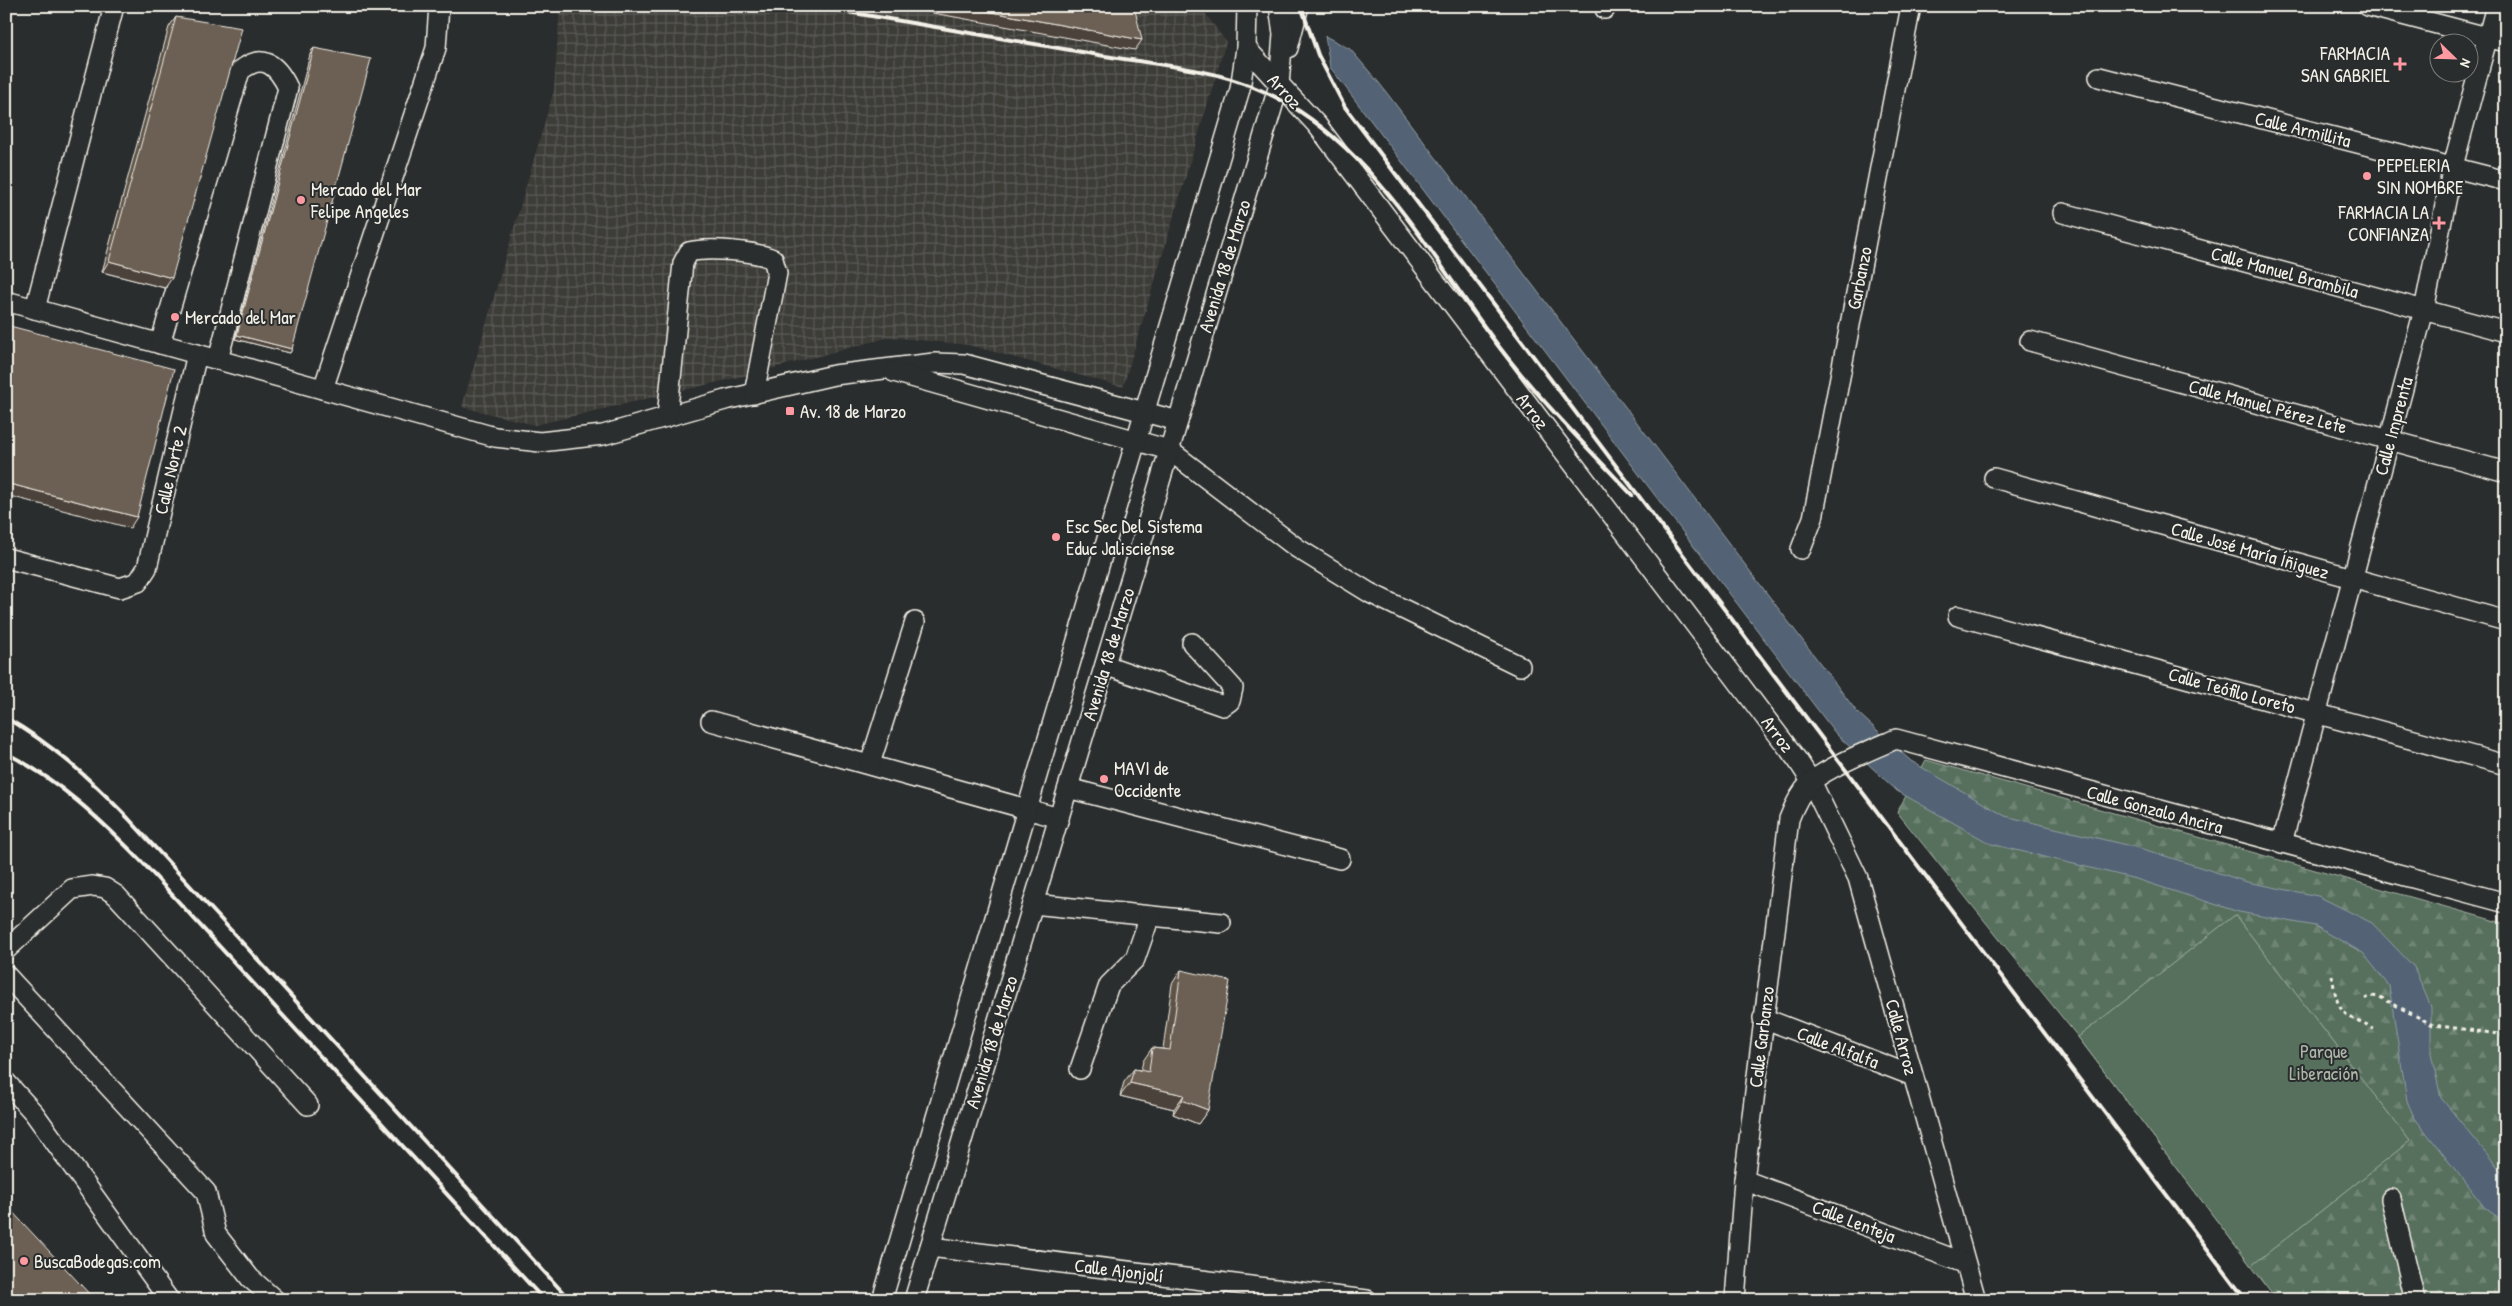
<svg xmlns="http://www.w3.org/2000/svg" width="2512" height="1306" font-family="'Patrick Hand',sans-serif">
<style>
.industrial{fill:url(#industrial-grid)}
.forest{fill:url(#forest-firs);stroke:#a5b0a2}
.park{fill:#566f5d;stroke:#a5b0a2}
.water{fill:#526474;stroke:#939ca2}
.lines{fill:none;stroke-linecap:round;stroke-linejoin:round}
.minor-casing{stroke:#f4f1e8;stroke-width:22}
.path{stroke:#f4f1e8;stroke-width:3;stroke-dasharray:4 4;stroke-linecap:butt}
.minor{stroke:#2a2d2e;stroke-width:19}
.rail{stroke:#f4f1e8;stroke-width:4}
.wall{fill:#5d5247;stroke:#f4f1e8}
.shaded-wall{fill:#4c423a;stroke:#f4f1e8}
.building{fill:#6c5f53;stroke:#f4f1e8}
.poi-dot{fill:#ff9aa2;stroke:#2a2d2e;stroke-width:2}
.labels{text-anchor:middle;stroke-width:4;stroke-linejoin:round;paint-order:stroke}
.poi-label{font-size:19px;fill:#f4f1e8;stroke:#2a2d2e;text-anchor:start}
.street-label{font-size:19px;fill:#f4f1e8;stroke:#2a2d2e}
.park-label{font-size:19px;fill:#adb6a9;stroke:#2a2d2e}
</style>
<defs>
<pattern id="industrial-grid" width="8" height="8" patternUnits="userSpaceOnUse" patternTransform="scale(1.25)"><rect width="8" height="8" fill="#3e3c39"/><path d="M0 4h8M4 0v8" fill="none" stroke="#5a5956"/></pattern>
<pattern id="forest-firs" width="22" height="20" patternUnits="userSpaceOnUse" patternTransform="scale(1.25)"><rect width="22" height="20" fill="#566f5d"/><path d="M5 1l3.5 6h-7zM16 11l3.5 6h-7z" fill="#6f8474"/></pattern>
</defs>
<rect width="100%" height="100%" fill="#2a2d2e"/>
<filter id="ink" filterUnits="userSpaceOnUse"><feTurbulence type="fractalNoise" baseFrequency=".02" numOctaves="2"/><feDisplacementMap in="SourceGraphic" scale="10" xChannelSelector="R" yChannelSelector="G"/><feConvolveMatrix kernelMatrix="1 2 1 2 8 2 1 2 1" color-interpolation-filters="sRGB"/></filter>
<g filter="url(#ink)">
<polygon class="industrial" points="560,6 1200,6 1226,42 1123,387 969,345 890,337 748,375 535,425 462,407 554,90"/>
<polygon class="forest" points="1926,760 2506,924 2506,1300 2277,1300 2078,1037 1897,812"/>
<polygon class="park" points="2235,915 2410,1141 2251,1266 2078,1037"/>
<polygon class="water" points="1325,36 1350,49 1380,84 1857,712 1911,761 2005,816 2143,849 2247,882 2318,896 2372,923 2414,967 2431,1007 2431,1053 2441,1098 2506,1177 2506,1223 2485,1208 2414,1117 2407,1101 2389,986 2363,953 2315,926 2239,912 2136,879 1991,844 1897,791 1836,734 1330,67"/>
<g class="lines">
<g class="minor-casing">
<g id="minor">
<polyline points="2368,6 2506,42"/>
<polyline points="1605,9 1606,6"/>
<polyline points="1246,48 1317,125 1798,761 1811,781 1858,878 1976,1300"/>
<polyline points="1288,48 1299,6"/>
<polyline points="2099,77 2506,181"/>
<polyline points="2063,213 2506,332"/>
<polyline points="6,301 495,437 540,442 603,435 725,400 834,375 934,363 964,364 1178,421"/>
<polyline points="35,309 114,6"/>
<polyline points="2030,341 2506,472"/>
<path d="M160,344L240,71C263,52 277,65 288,88L218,360"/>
<polyline points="894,372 1169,450 1297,548 1370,593 1520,666"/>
<polyline points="323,389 436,48 439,6"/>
<path d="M667,417L683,263L689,252C708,247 755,251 773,259L777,273L754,394"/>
<polyline points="1994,478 2506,621"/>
<polyline points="1801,549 1813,518 1911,6"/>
<polyline points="6,558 120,588 138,582 147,568 197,354"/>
<polyline points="1958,616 2506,765"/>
<polyline points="1105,665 1223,706 1230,701 1233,688 1192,643"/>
<polyline points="711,721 1059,818"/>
<polyline points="870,764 915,622"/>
<polyline points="1068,788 1340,859"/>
<polyline points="2282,843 2424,310 2453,166 2496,6"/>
<polyline points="1033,904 1221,923"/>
<polyline points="6,950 72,889 93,886 105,888 116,895 308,1105"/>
<polyline points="6,975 206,1192 216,1234 250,1278 275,1300"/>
<polyline points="1763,1018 1913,1076"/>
<polyline points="1080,1069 1109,985 1135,959 1150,916"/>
<polyline points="6,1082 34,1113 169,1300"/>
<polyline points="1744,1180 1964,1263"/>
<polyline points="2391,1199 2415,1300"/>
<polyline points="930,1247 1367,1300"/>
<polyline points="882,1300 1240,89 1246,48 1247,6"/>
<polyline points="914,1300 1279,85 1283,34 1279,6"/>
<polyline points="1212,1300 1218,1282"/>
<path d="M1735,1300L1744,1180L1789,819C1794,806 1800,793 1810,783C1825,768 1875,748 1896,739L2506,903"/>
</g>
</g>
<g class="path">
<path d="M2332,975C2338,1013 2339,1013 2374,1029"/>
<polyline points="2365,999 2371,996 2380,997 2433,1025 2506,1035"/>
</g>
<use href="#minor" class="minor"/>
<g class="rail">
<path d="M813,6C906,22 1000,38 1093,54C1165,67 1223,66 1288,104C1382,160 1435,263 1500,348C1540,400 1587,447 1632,495"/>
<polyline points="1301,6 1318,55 1345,107 2246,1300"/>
<path d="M6,718C54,745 90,779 128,818L570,1300"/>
<path d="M6,753C58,779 102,821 142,862L544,1300"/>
</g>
</g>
<g class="wall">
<polygon points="176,17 165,288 102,272 169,27"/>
<polygon points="314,48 292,349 290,353 235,339 311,51"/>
<polygon points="1181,970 1208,1110 1198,1124 1173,1114 1174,1109 1120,1096 1124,1082 1134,1069 1141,1070 1143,1061 1152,1048 1163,1049 1172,984"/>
</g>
<g class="shaded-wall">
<polygon points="895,6 959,6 1142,40 1135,50"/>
<polygon points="109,261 172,278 165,288 102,272"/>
<polygon points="237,335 292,349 290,353 235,339"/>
<polygon points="6,483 137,517 130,528 6,495"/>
<polygon points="1130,1083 1184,1095 1174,1109 1120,1096"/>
<polygon points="1182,1100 1208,1110 1198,1124 1173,1114"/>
</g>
<g class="building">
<polygon points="959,6 1134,6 1142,40"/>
<polygon points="176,17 242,28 172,278 109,261"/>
<polygon points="314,48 371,59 292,349 237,335"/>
<polygon points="6,325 174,369 137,517 6,483"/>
<polygon points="1181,970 1230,981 1208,1110 1182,1100 1184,1095 1130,1083 1134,1069 1149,1072 1152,1048 1170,1050"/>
<polygon points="6,1205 95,1300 6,1300"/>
</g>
</g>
<g class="poi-dot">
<path d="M2397.5 56.5h5v5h5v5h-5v5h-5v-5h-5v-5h5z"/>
<circle cx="2367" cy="176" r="5"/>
<circle cx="301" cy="200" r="5"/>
<path d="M2436.5 215.5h5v5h5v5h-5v5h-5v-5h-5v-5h5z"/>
<circle cx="175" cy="317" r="5"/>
<rect x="785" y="406" width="10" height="10" rx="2.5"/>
<circle cx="1056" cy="537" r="5"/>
<circle cx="1104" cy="779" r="5"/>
<circle cx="24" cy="1261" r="5"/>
</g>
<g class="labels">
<g class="poi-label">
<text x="2390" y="60" text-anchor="end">FARMACIA<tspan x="2390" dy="22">SAN GABRIEL</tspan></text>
<text x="2377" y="172">PEPELERIA<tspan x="2377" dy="22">SIN NOMBRE</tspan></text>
<text x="311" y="196">Mercado del Mar<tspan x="311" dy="22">Felipe Angeles</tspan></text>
<text x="2429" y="219" text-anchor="end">FARMACIA LA<tspan x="2429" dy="22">CONFIANZA</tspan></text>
<text x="185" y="324">Mercado del Mar</text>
<text x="800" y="418">Av. 18 de Marzo</text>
<text x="1066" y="533">Esc Sec Del Sistema<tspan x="1066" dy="22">Educ Jalisciense</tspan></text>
<text x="1114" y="775">MAVI de<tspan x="1114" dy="22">Occidente</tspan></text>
<text x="34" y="1268">BuscaBodegas.com</text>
</g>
<g class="street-label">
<text transform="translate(1285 91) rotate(47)" y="7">Arroz</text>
<text transform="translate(2303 129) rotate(14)" y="7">Calle Armillita</text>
<text transform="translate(1224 266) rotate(-73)" y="7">Avenida 18 de Marzo</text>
<text transform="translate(2285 272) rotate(15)" y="7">Calle Manuel Brambila</text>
<text transform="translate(1859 278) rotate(-79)" y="7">Garbanzo</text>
<text transform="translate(2268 406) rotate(15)" y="7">Calle Manuel Pérez Lete</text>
<text transform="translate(1533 411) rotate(53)" y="7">Arroz</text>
<text transform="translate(2393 426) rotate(-75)" y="7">Calle Imprenta</text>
<text transform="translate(170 470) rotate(-77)" y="7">Calle Norte 2</text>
<text transform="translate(2250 550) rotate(16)" y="7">Calle José María Íñiguez</text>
<text transform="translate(1108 654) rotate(-73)" y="7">Avenida 18 de Marzo</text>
<text transform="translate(2232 690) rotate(15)" y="7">Calle Teófilo Loreto</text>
<text transform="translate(1778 734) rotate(53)" y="7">Arroz</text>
<text transform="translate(2155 809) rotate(15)" y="7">Calle Gonzalo Ancira</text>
<text transform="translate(1761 1037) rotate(-83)" y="7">Calle Garbanzo</text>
<text transform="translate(1902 1037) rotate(75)" y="7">Calle Arroz</text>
<text transform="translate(991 1042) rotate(-73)" y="7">Avenida 18 de Marzo</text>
<text transform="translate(1838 1047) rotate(21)" y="7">Calle Alfalfa</text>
<text transform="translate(1854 1221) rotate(21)" y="7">Calle Lenteja</text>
<text transform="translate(1119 1270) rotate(7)" y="7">Calle Ajonjolí</text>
</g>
<g class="park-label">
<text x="2324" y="1058">Parque<tspan x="2324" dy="22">Liberación</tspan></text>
</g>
</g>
<rect width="2512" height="1306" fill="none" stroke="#2a2d2e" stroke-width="25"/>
<rect x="12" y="12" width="2487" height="1281" fill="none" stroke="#f4f1e8" stroke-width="2" filter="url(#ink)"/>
<g transform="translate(2454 58) rotate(113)"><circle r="24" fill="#2a2d2e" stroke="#7b7b78"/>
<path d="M0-4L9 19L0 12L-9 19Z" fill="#ff9aa2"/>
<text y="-8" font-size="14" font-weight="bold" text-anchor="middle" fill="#f4f1e8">N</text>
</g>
</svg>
